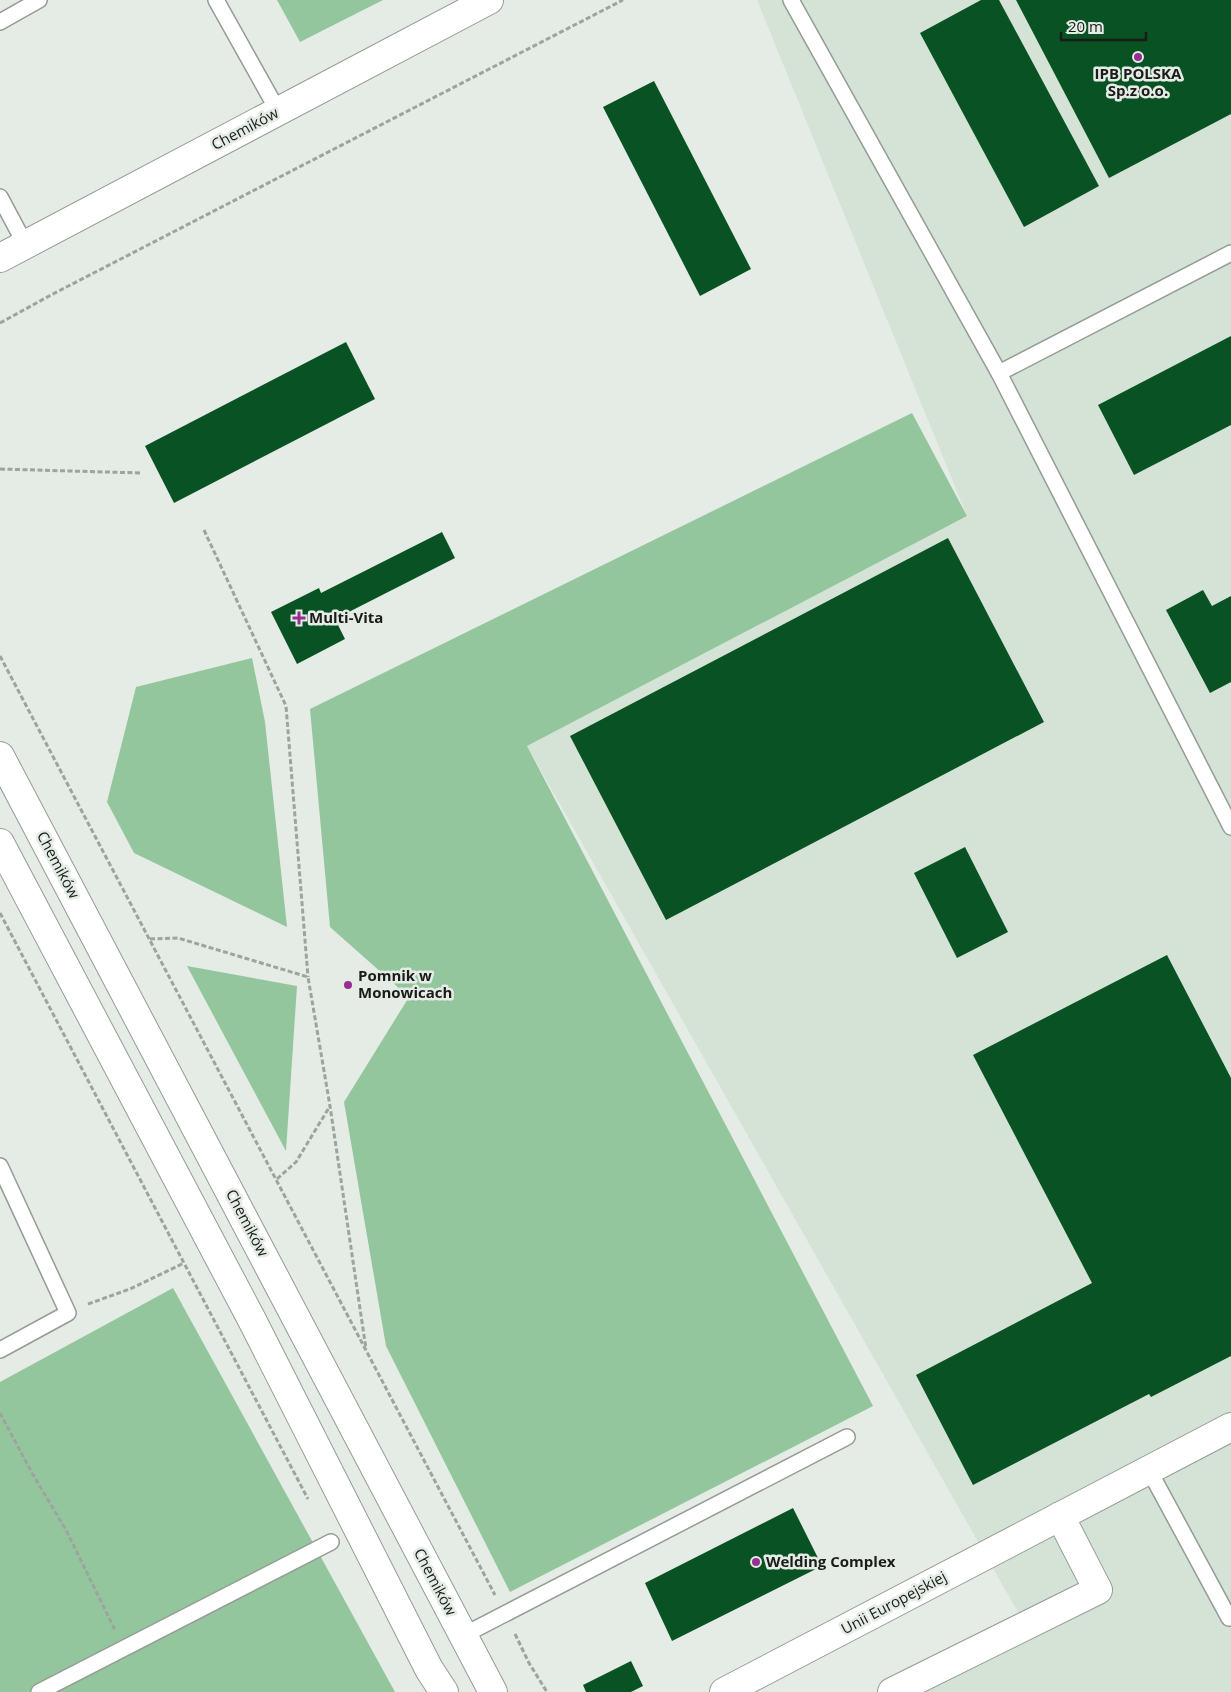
<svg xmlns="http://www.w3.org/2000/svg" width="1231" height="1692" font-family="'Open Sans',sans-serif">
<style>
.built{fill:#d4e3d6}
.green{fill:#94c69d}
.building{fill:#085223}
.lines{fill:none;stroke-linecap:round;stroke-linejoin:round}
.service-casing{stroke:#949c95;stroke-width:18}
.minor-casing{stroke:#949c95;stroke-width:30}
.secondary-casing{stroke:#949c95;stroke-width:30}
.path{stroke:#9da39e;stroke-width:3;stroke-dasharray:5 2.5;stroke-linecap:butt}
.service{stroke:#fff;stroke-width:15}
.minor{stroke:#fff;stroke-width:28}
.secondary{stroke:#fff;stroke-width:28}
.poi-dot{fill:#972f93;stroke:#e4ece5;stroke-width:2}
.labels{text-anchor:middle;stroke-width:5;stroke-linejoin:round;paint-order:stroke}
.poi-label{font-size:15px;font-weight:bold;fill:#191c19;stroke:#e4ece5;text-anchor:start}
.street-label{font-size:15px;fill:#191c19;stroke:#e4ece5}
</style>
<rect width="100%" height="100%" fill="#e4ece5"/>
<polygon class="built" points="757,0 1231,0 1231,1692 914,1692 1028,1630 527,746 967,516"/>
<g class="green">
<polygon points="277,0 383,0 300,42"/>
<polygon points="912,413 967,516 527,746 873,1406 510,1592 386,1346 344,1102 409,997 330,927 310,709"/>
<polygon points="252,658 265,722 287,927 134,853 107,802 136,687"/>
<polygon points="187,966 297,986 286,1151"/>
<polygon points="173,1288 395,1692 0,1692 0,1382"/>
</g>
<g class="building">
<polygon points="981,0 999,0 1099,186 1024,227 920,33"/>
<polygon points="1016,0 1231,0 1231,114 1109,178"/>
<polygon points="654,81 751,269 700,296 603,107"/>
<polygon points="1231,336 1231,425 1134,475 1098,405"/>
<polygon points="346,342 375,399 174,503 145,446"/>
<polygon points="442,532 455,558 335,619 345,639 297,664 271,612 319,588 321,593"/>
<polygon points="948,538 1044,722 666,920 570,736"/>
<polygon points="1203,590 1212,606 1231,596 1231,682 1210,693 1166,610"/>
<polygon points="965,847 1008,932 957,958 914,873"/>
<polygon points="1167,955 1231,1078 1231,1356 1151,1397 1149,1394 973,1485 916,1375 1092,1283 973,1055"/>
<polygon points="793,1508 822,1566 672,1641 645,1583"/>
<polygon points="631,1661 643,1686 631,1692 586,1692 583,1685"/>
</g>
<g class="lines">
<g class="service-casing">
<g id="service">
<polyline points="216,0 278,111"/>
<polyline points="791,0 999,373 1231,827"/>
<polyline points="0,22 39,0"/>
<polyline points="0,197 25,244"/>
<polyline points="999,373 1231,253"/>
<polyline points="0,1166 68,1313 0,1350"/>
<polyline points="1149,1470 1229,1618 1231,1617"/>
<polyline points="464,1635 847,1437"/>
<polyline points="39,1692 331,1542"/>
</g>
</g>
<g class="minor-casing">
<g id="minor">
<polyline points="0,258 489,0"/>
<polyline points="724,1692 1231,1427"/>
<polyline points="892,1692 1098,1590 1060,1516"/>
</g>
</g>
<g class="secondary-casing">
<g id="secondary">
<polyline points="0,756 493,1692"/>
<polyline points="0,843 252,1320 429,1669 444,1692"/>
</g>
</g>
<g class="path">
<polyline points="0,323 51,295 623,0"/>
<polyline points="0,469 141,473"/>
<polyline points="204,530 286,706 308,977"/>
<path d="M0,656C165,969 330,1282 495,1595"/>
<polyline points="0,913 308,1499"/>
<polyline points="150,939 178,938 308,977 330,1106 366,1349"/>
<polyline points="277,1179 296,1162 330,1106"/>
<polyline points="88,1304 130,1289 184,1263"/>
<polyline points="0,1413 32,1473 66,1530 115,1630"/>
<polyline points="515,1634 529,1663 547,1692"/>
</g>
<use href="#service" class="service"/>
<use href="#minor" class="minor"/>
<use href="#secondary" class="secondary"/>
</g>
<g class="poi-dot">
<circle cx="1138" cy="57" r="5"/>
<path d="M296.5 610.5h5v5h5v5h-5v5h-5v-5h-5v-5h5z"/>
<circle cx="348" cy="985" r="5"/>
<circle cx="756" cy="1562" r="5"/>
</g>
<g class="labels">
<g class="poi-label">
<text x="1138" y="79" text-anchor="middle">IPB POLSKA<tspan x="1138" dy="17">Sp.z o.o.</tspan></text>
<text x="309" y="623">Multi-Vita</text>
<text x="358" y="981">Pomnik w<tspan x="358" dy="17">Monowicach</tspan></text>
<text x="766" y="1567">Welding Complex</text>
</g>
<g class="street-label">
<text transform="translate(245 129) rotate(-28)" y="5">Chemików</text>
<text transform="translate(58 865) rotate(62)" y="5">Chemików</text>
<text transform="translate(247 1223) rotate(62)" y="5">Chemików</text>
<text transform="translate(435 1582) rotate(62)" y="5">Chemików</text>
<text transform="translate(894 1603) rotate(-28)" y="5">Unii Europejskiej</text>
</g>
</g>
<path d="M1061 32v8h85v-8" fill="none" stroke="#191c19" stroke-width="2.5"/>
<text x="1068" y="32" font-size="15" fill="#191c19" stroke="#e4ece5" stroke-width="4" paint-order="stroke">20 m</text>
</svg>
